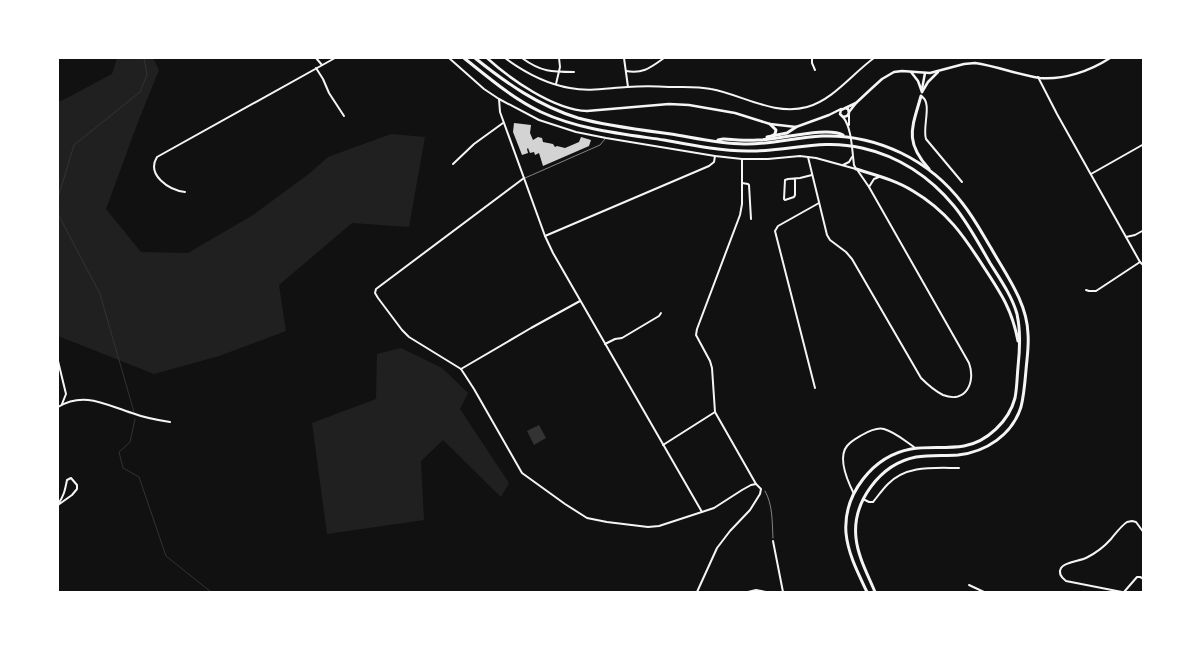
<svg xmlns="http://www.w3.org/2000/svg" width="1201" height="650" font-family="Cabin,sans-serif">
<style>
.green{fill:#202020}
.water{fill:#333}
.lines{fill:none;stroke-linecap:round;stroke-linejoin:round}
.stream{stroke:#333;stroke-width:1}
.building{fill:#d3d3d3}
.path{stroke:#f5f5f5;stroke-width:0.5}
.service{stroke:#f5f5f5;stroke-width:0.5}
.minor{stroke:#f5f5f5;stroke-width:2}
.tertiary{stroke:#f5f5f5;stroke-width:2}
.secondary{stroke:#f5f5f5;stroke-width:2.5}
.motorway{stroke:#f5f5f5;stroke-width:3}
</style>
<rect width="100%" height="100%" fill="#111"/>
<g class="green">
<polygon points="117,58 153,58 159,70 138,122 106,209 141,252 188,253 253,215 310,173 328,157 391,134 425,137 409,227 352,223 279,285 286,331 219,356 154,374 58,336 58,102 65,99 112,74"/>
<polygon points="401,348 442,368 468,393 460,409 509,483 501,497 443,440 421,461 424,520 327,534 312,423 376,399 377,354"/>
</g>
<polygon class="water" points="539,425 546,438 534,445 527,431"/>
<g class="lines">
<g class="stream">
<polyline points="58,198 74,145 140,92 147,75 144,58"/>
<polyline points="58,214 100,294 134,412"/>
<polyline points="135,419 130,442 119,452 123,468 139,477 166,556 211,592"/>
</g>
</g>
<polygon class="building" points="514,123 531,125 530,133 533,140 538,137 542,138 543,142 553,144 555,147 557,146 565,148 579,142 581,137 591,140 589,146 543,166 539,153 535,155 534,152 530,153 528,148 527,149 528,153 522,155 513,132"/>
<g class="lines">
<path class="path" d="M765,491C773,505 772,522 773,538"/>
<polyline class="service" points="525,178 600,145 605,139"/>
<g class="minor">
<polyline points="316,58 322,65"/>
<path d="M505,58C524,72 547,84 570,88C589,92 608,88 627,87C641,86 655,86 669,87C683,87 697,86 711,89C743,95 774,116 807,107C833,100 853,73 874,58"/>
<path d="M522,58C541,72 552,72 574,72"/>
<polyline points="624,58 628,87"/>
<polyline points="812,58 812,63 815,70"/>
<polyline points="316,68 323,79 329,93 344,116"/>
<path d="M626,71C643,74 650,68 664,58"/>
<polyline points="1038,77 1057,114 1140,262"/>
<polyline points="556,84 560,67 559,58"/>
<path d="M921,96C933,102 922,127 926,139L962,182"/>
<polyline points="499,99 500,112 545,236 553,253 702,512"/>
<path d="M808,157L827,235L830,240L846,252L852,259L921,378C927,384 935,391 943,395C966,404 976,382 969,363L869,187L858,171"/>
<polyline points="453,164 474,144 503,123"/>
<polyline points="1091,174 1144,144"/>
<polyline points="524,178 376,289 375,293 378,298 402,330 409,337 461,369 474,389 522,473 565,504 587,518 607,522 648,527 659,526 714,508 742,490 751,485 756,484"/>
<polyline points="795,179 795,195 794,197 785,200 784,199 785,180 788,179 800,178 812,175"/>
<polyline points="742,183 748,184 749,185 751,219"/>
<polyline points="869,187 874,179 879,177"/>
<path d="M185,192C169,190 146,175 157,157L335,58"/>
<polyline points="545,236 709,166 714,162 715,156"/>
<polyline points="1126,237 1135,235 1144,230"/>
<polyline points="1086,290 1089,291 1096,291 1140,262 1144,266"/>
<polyline points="605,344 615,339 622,338 659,316 661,313"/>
<polyline points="58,361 66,394 62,404"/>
<polyline points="461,369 531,328 580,301"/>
<polyline points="815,388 775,231 778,226 819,203"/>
<path d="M58,407C84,391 106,405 132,413C145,418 157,420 170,422"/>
<polyline points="663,445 715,412"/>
<path d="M854,494C848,482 837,458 847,446C851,441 857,438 862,435C869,431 877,427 884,429C895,432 905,441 914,447"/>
<path d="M863,499L869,502H873C878,496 882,490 888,484C907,465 933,468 959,468"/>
<path d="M58,504C64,496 65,490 67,480L71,478L77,485V489L72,495L58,505"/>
<polyline points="773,541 783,592"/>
<polyline points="969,585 984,592"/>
<polyline points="697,592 717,548 730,531 750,510 760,494 761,489 756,484 715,412 712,368 710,361 696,335 697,329 740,215 742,204 742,159"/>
<polyline points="748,592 756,590 766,592"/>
<path d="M1122,592L1066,581C1062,578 1058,573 1061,568C1064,562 1080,561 1086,558C1096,553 1104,547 1111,539C1116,533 1121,526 1127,522L1132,521L1136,522L1144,533"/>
<polyline points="1124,592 1137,577 1140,577 1144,579"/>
</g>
<g class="tertiary">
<polyline points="449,58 484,89 499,99 539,120 576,132 606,138 715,156 742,159 768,159 800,156 816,158 856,169"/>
<path d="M843,117C852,128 852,151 854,165L856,169"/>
<polyline points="849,125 849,115"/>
<polyline points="843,165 849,162 852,157"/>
</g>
<g class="secondary">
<path d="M487,58C510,79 554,110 587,111L669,104L689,105L735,113L770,124L796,127L829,115L841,109"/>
<polyline points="911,72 918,81 922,92"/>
<polyline points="922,89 925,73"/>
<polyline points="922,92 928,82 938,72"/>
<polyline points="845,108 848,109 849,113 847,116 843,117 840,114 841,110 856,103"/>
<path d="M849,112L856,103L871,89L882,79L894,72L902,71L930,73L964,64L975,63C997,66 1018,75 1040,78C1064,80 1090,71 1110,58"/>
</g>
<g class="motorway">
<path d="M464,58C489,78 512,98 541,112C580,130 623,134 664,140C691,145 719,151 747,151C787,152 821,138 862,148C898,156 930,177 954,206C968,223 979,244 990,263C1000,279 1012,296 1017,314C1021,332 1020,349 1018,367C1017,377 1017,388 1015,398C1009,421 987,442 964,446C946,449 928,446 911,449C873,456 843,494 846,533C848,554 858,573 867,592"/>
<path d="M475,58C506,83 539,106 578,118C607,126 641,130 671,134C695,138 720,144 744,144C770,145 796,137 822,136C877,134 930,160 963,204C974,218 982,233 991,248C1006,275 1027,302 1028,334C1029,346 1027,358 1026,370C1025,382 1024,395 1021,407C1012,435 986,452 958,455C944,456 930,455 916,457C880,464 852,502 856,538C858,557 868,575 875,592"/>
<path d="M921,96C912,128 904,141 929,169"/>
<polyline points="770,124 776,130 775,134 772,136"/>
<polyline points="767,137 787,133 796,127"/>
<path d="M718,140L723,139C735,140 746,141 758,140C778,140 827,126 843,135"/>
<path d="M856,169C875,175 896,180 913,191C947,211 964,236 985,269C1002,295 1012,310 1018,341"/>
</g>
</g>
<rect width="1201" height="650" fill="none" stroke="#ffffff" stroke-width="118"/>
</svg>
